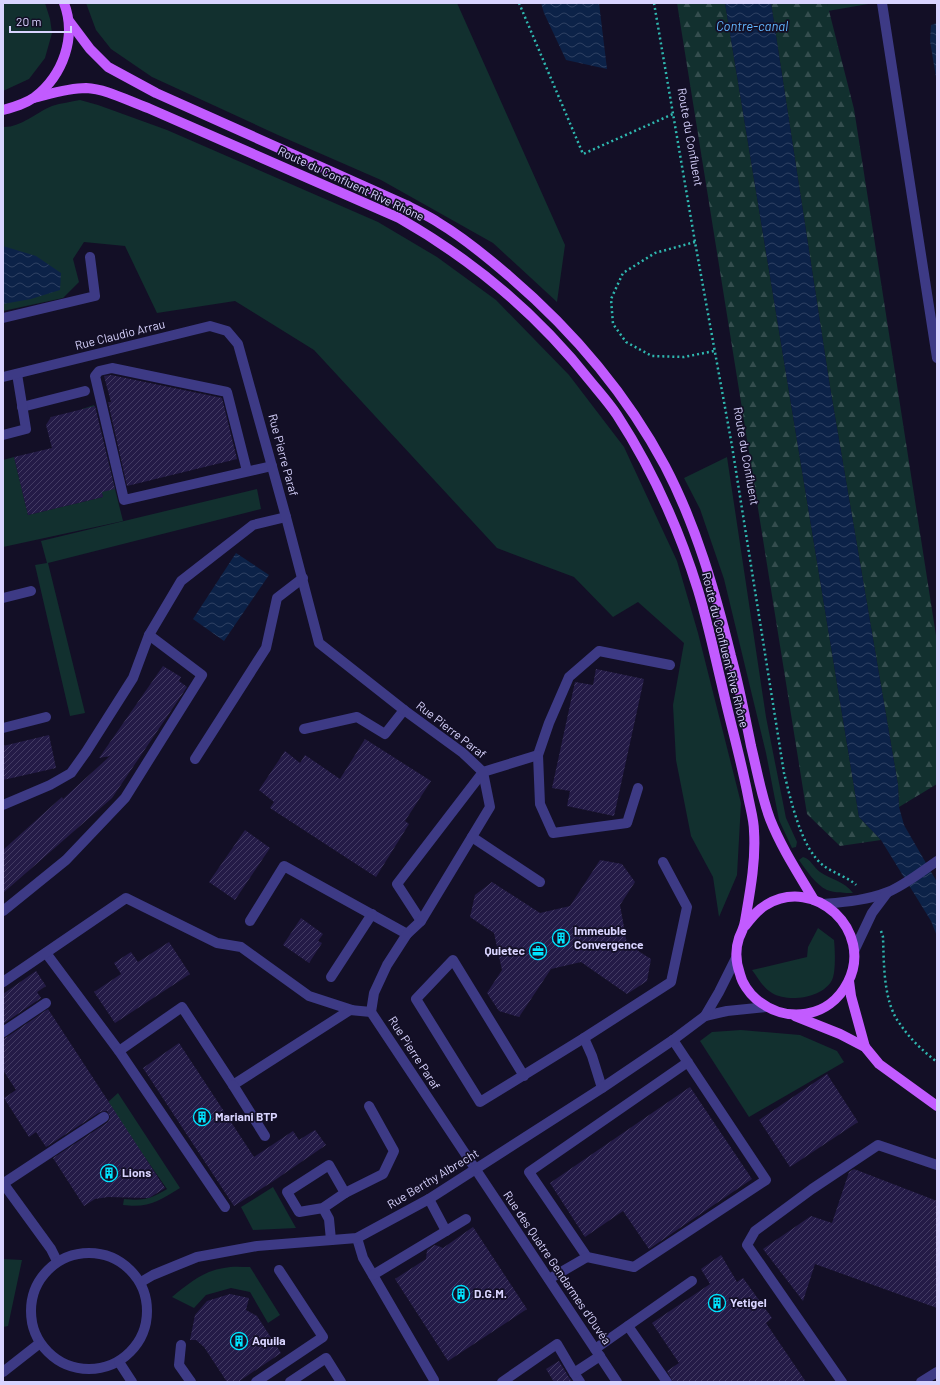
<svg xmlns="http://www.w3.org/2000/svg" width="940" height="1385" font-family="Barlow,sans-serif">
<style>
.green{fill:#12302f}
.forest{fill:url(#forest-firs)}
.water{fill:url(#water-waves)}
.building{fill:url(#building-hatch)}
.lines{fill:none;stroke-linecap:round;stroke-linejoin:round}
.path{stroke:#2fb8b0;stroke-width:2.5;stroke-dasharray:2 3;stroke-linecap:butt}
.lane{stroke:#3d3a85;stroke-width:10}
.street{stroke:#3d3a85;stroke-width:10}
.primary{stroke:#c25bff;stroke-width:10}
.labels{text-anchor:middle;stroke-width:3.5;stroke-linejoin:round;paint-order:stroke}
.street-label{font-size:12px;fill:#d9d4ff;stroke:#130f26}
.poi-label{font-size:12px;font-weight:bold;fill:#d9d4ff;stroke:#130f26;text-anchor:start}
.water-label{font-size:13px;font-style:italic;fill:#62b6ff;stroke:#130f26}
</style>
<defs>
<pattern id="forest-firs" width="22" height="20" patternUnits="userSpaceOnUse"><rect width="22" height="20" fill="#12302f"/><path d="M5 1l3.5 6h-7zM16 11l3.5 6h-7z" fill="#344d4e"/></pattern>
<pattern id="water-waves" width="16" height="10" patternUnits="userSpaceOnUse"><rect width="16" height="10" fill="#0c2248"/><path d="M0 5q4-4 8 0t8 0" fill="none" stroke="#2f4163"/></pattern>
<pattern id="building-hatch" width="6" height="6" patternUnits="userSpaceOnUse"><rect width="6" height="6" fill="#241b47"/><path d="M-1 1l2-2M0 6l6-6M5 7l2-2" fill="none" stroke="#433b63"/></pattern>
</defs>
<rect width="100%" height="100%" fill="#130f26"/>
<g class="green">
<polygon points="3,3 45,3 50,19 52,33 45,58 29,79 3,91"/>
<polygon points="86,3 457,3 565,245 557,302 493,243 381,180 278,135 152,77 111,49 96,30"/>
<polygon points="827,3 874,3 828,11"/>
<path d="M80,100L98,105L167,130L378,222L437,257L496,300L569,375L624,447L677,561L698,633L741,803L737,875L719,917L713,877L691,836L676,760L673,705L684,643L638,602L613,617L574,577L497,548L314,350L235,301L157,313L125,246L84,242L73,259L79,282L63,298L3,311V127C20,128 37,112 52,106C61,103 71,102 80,100Z"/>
<polygon points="94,405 123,521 3,547 3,460 14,457 28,515 103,497 82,409"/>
<polygon points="727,457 766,717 786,818 797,842 796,847 792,848 779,820 766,753 724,579 700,509 684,478"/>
<polygon points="257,489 261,509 48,563 85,713 70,716 35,565 47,563 41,541"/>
<path d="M803,857C811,859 813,867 820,872C832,880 844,881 853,893C845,893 835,893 827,890C816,885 806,870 799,860Z"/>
<path d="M818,928L834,940C835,949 836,972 832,980C823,998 788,1003 772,993C763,988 758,978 752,970L807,957L808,947Z"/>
<polygon points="741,1030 800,1035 837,1051 844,1062 749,1117 700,1041 712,1032"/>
<path d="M118,1093L180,1188C158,1201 150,1208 123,1205L124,1199C145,1201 150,1199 167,1189L107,1103Z"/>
<polygon points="273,1187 296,1228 253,1230 241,1207"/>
<polygon points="3,1259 22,1260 8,1326 3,1327"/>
<path d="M250,1267L280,1315L268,1323L250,1292L231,1288L206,1295L194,1308L172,1297C188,1284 203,1271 224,1268C232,1266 242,1267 250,1267Z"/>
</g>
<g class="forest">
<polygon points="677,3 725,3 859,817 881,840 840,846 807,814"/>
<polygon points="771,3 827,3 854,109 937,642 937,784 899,807 898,785 830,387"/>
</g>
<g class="water">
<polygon points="541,3 599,3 607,69 566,60 544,13"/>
<polygon points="725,3 771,3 830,387 898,785 899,807 904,825 937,882 937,936 931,921 881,840 859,817"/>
<polygon points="937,23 937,83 930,41 931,25"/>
<polygon points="3,246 36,256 61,273 60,290 31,299 3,304"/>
<polygon points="236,553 269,575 224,641 193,619"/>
</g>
<g class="building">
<polygon points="111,375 222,398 237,459 127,486 108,402 111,402 104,376"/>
<polygon points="95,406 115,489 102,492 103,497 28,515 14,457 52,448 46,425 51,417"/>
<polygon points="163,666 181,677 179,681 187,687 112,798 3,893 3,850 62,797 63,799 110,756 99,758"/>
<polygon points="596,669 644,679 614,816 567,806 570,791 552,788 575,682 593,685"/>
<polygon points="49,735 56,768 3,780 3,746"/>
<polygon points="365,739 431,781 405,821 409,824 376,877 270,808 274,802 259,790 285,751 300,763 305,755 340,779"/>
<polygon points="245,830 270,848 235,900 209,882"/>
<polygon points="600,860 622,864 635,882 620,905 627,944 651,959 647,981 627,994 581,962 551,969 519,1017 499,1011 487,993 502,970 494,933 470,917 475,895 492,882 540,913 570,906"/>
<polygon points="301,918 323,934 318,941 322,943 309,963 283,945"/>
<polygon points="169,942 190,974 115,1023 94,992 121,974 114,963 131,952 138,962"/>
<polygon points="36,971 46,986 37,992 41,998 3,1024 3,994"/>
<polygon points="48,1009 165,1188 149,1198 108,1197 95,1199 84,1206 53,1158 108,1122 110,1117 107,1111 100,1112 46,1147 36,1132 29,1137 4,1098 16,1090 3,1070 3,1038 7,1037"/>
<polygon points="179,1043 254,1157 293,1131 299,1140 315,1130 326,1145 272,1182 234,1206 143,1068"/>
<polygon points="827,1074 858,1122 790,1167 759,1120"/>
<polygon points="690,1087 752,1179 649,1249 623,1211 585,1237 550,1183"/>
<polygon points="854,1169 937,1201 937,1308 815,1264 803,1301 763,1249 811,1216 832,1223 849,1172"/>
<polygon points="473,1227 527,1309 448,1361 395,1279 426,1259 427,1250 435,1245 443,1248"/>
<polygon points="721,1255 737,1282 743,1278 772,1318 766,1323 806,1382 673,1382 667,1371 679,1363 652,1323 710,1284 701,1269"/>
<polygon points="230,1294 249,1298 246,1310 257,1316 281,1353 238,1382 227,1382 204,1347 196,1340 190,1340 195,1315 207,1301"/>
<polygon points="559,1361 568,1376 572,1382 554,1382 546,1369"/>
</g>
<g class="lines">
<g class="path">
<polyline points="519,3 583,154 673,114"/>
<path d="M654,3L695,242L732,446L784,773C791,800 801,849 824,866C832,872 851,879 856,885"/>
<polyline points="695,242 655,253 623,273 611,299 613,324 626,342 652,356 684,357 714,351"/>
<path d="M881,931L883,937C884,963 883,1002 900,1024C910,1039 923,1051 937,1062"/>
</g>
<g class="lane">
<polyline points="3,318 95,296 90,257"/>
<polyline points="22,407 85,391"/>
<polyline points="3,435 26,429 17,374"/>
<polyline points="247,471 227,392 112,368 99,371 95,376 124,500 272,466"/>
<polyline points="3,598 31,591"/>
<polyline points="3,728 46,717"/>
<polyline points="304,729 357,717 385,734 404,710"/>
<polyline points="195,759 266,648 277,598 303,578"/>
<polyline points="638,788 627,823 553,833 540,804 538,755 549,723 569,677 599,651 670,665"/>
<polyline points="3,805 50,785 71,773 86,752 133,678 149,635 181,581 253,525 286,517"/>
<polyline points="472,837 540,882"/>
<polyline points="3,911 66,860 125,798 202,675 149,635"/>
<polyline points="250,921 284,866 407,934"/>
<polyline points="421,921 397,884 483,772 538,755"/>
<polyline points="46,953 119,1051 225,1207"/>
<polyline points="331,977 372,914"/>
<polyline points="3,982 126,898 217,943 241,947 309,996 352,1010"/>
<polyline points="3,1032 46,1003"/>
<polyline points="673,1040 766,1180 634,1267 587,1257 529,1172 688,1062"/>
<polyline points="119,1051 182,1007 233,1085 350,1010 371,1012"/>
<polyline points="524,1076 453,960 416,999 480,1102 584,1038"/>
<polyline points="233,1085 265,1136"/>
<polyline points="602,1088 592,1056 584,1038 671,982 687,907 663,862"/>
<polyline points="4,1183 104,1117"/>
<polyline points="345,1193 383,1174 394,1151 369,1106"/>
<polyline points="429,1199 446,1231"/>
<polyline points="323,1208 345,1193 329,1165 287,1192 299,1212 323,1208 329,1219 331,1240"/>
<polyline points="357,1238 363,1258 434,1380"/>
<polyline points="373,1275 466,1219"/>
<polyline points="549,1279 587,1257"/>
<polyline points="628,1326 667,1382"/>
<polyline points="181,1345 179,1365 191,1382"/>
<polyline points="595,1349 692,1281"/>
<polyline points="574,1373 580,1382"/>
<polyline points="256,1382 323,1337 279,1270"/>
<polyline points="290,1382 326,1358 341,1382"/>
<polyline points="502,1382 557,1344 574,1373 600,1356"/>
<polyline points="842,1382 747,1245 755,1231 812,1189 878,1145 937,1165"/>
<polyline points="921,1382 937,1372"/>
</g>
<g class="street">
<polyline points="882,3 937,358"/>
<polyline points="3,377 210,326 227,331 238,344 286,517 319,643 404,710 463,753 483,772 490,807 421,921 407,934 387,965 374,993 371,1012 617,1382"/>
<path d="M824,904C845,902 868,900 888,892C905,885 921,872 937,861"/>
<polyline points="854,951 872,913 887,893"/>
<polyline points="705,1016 727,1011 766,1007"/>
<polyline points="3,1183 51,1249 57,1261"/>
<circle cx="89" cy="1311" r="58"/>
<polyline points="141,1282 153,1275 197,1257 257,1246 357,1238 429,1199 602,1088 673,1040 705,1016 719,992 736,958"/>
<polyline points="119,1362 132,1382"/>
<polyline points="3,1372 40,1343"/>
</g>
<g class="primary">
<path d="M69,21L90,49L108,67L156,93L406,205C417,211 429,216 439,223C464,238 487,257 509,276C572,330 626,393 665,466C696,525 715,591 731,656C739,685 745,716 751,746C757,770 761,795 770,819C781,847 798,873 814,900"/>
<path d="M34,98C50,94 68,88 86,88C107,89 128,101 148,108L399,218C473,260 538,315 591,382C600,393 609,403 617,415C652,469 679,529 698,590C708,623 715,657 723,690C731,725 741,760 748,796C750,807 754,820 754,831C756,861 750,892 745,921C744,928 741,933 739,938C735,950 736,963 740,974C742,983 749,993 756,999C786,1024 829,1019 848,982C874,931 815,875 766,905C757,910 751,918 745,926"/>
<path d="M3,110C14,107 25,104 35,97C63,75 77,37 64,3"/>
<polyline points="849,981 851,996 865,1047"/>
<polyline points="795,1016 840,1034 865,1047 879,1064 937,1106"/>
</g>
</g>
<defs>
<g id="building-ring" transform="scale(0.9)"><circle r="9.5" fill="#130f26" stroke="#00e5ff" stroke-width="1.5"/><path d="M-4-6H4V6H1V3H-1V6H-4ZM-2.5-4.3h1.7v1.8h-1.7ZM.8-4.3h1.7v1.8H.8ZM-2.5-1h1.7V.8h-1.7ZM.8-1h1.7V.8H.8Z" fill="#00e5ff"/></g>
<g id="office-ring" transform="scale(0.9)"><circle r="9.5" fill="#130f26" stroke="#00e5ff" stroke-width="1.5"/><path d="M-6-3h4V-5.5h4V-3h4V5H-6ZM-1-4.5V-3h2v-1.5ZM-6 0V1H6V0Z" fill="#00e5ff"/></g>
</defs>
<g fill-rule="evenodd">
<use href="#building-ring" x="561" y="938"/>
<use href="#office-ring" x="538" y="951"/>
<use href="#building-ring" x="202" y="1117"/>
<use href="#building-ring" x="109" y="1173"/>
<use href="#building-ring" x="461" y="1294"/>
<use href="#building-ring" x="717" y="1303"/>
<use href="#building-ring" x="239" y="1341"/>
</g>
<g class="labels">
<g class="street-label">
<text transform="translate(690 137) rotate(80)" y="4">Route du Confluent</text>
<text transform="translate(351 184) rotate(25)" y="4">Route du Confluent Rive Rhône</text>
<text transform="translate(120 335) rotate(-14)" y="4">Rue Claudio Arrau</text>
<text transform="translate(283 455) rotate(75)" y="4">Rue Pierre Paraf</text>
<text transform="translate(746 456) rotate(80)" y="4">Route du Confluent</text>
<text transform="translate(725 650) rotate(76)" y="4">Route du Confluent Rive Rhône</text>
<text transform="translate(451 730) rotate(38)" y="4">Rue Pierre Paraf</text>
<text transform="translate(414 1053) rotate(57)" y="4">Rue Pierre Paraf</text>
<text transform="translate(433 1179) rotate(-31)" y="4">Rue Berthy Albrecht</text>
<text transform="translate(557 1268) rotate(56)" y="4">Rue des Quatre Gendarmes d'Ouvéa</text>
</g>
<g class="poi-label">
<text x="574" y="935">Immeuble<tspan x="574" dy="14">Convergence</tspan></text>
<text x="525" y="955" text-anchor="end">Quietec</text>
<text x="215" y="1121">Mariani BTP</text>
<text x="122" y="1177">Lions</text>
<text x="474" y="1298">D.G.M.</text>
<text x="730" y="1307">Yetigel</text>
<text x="252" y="1345">Aquila</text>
</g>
<g class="water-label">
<text x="752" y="31">Contre-canal</text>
</g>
</g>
<rect width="940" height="1385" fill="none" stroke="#d9d4ff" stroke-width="8"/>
<path d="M10 26v6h61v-6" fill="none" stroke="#d9d4ff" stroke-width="2"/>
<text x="16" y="26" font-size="12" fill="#d9d4ff" stroke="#130f26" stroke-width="3" paint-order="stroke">20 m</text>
</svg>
